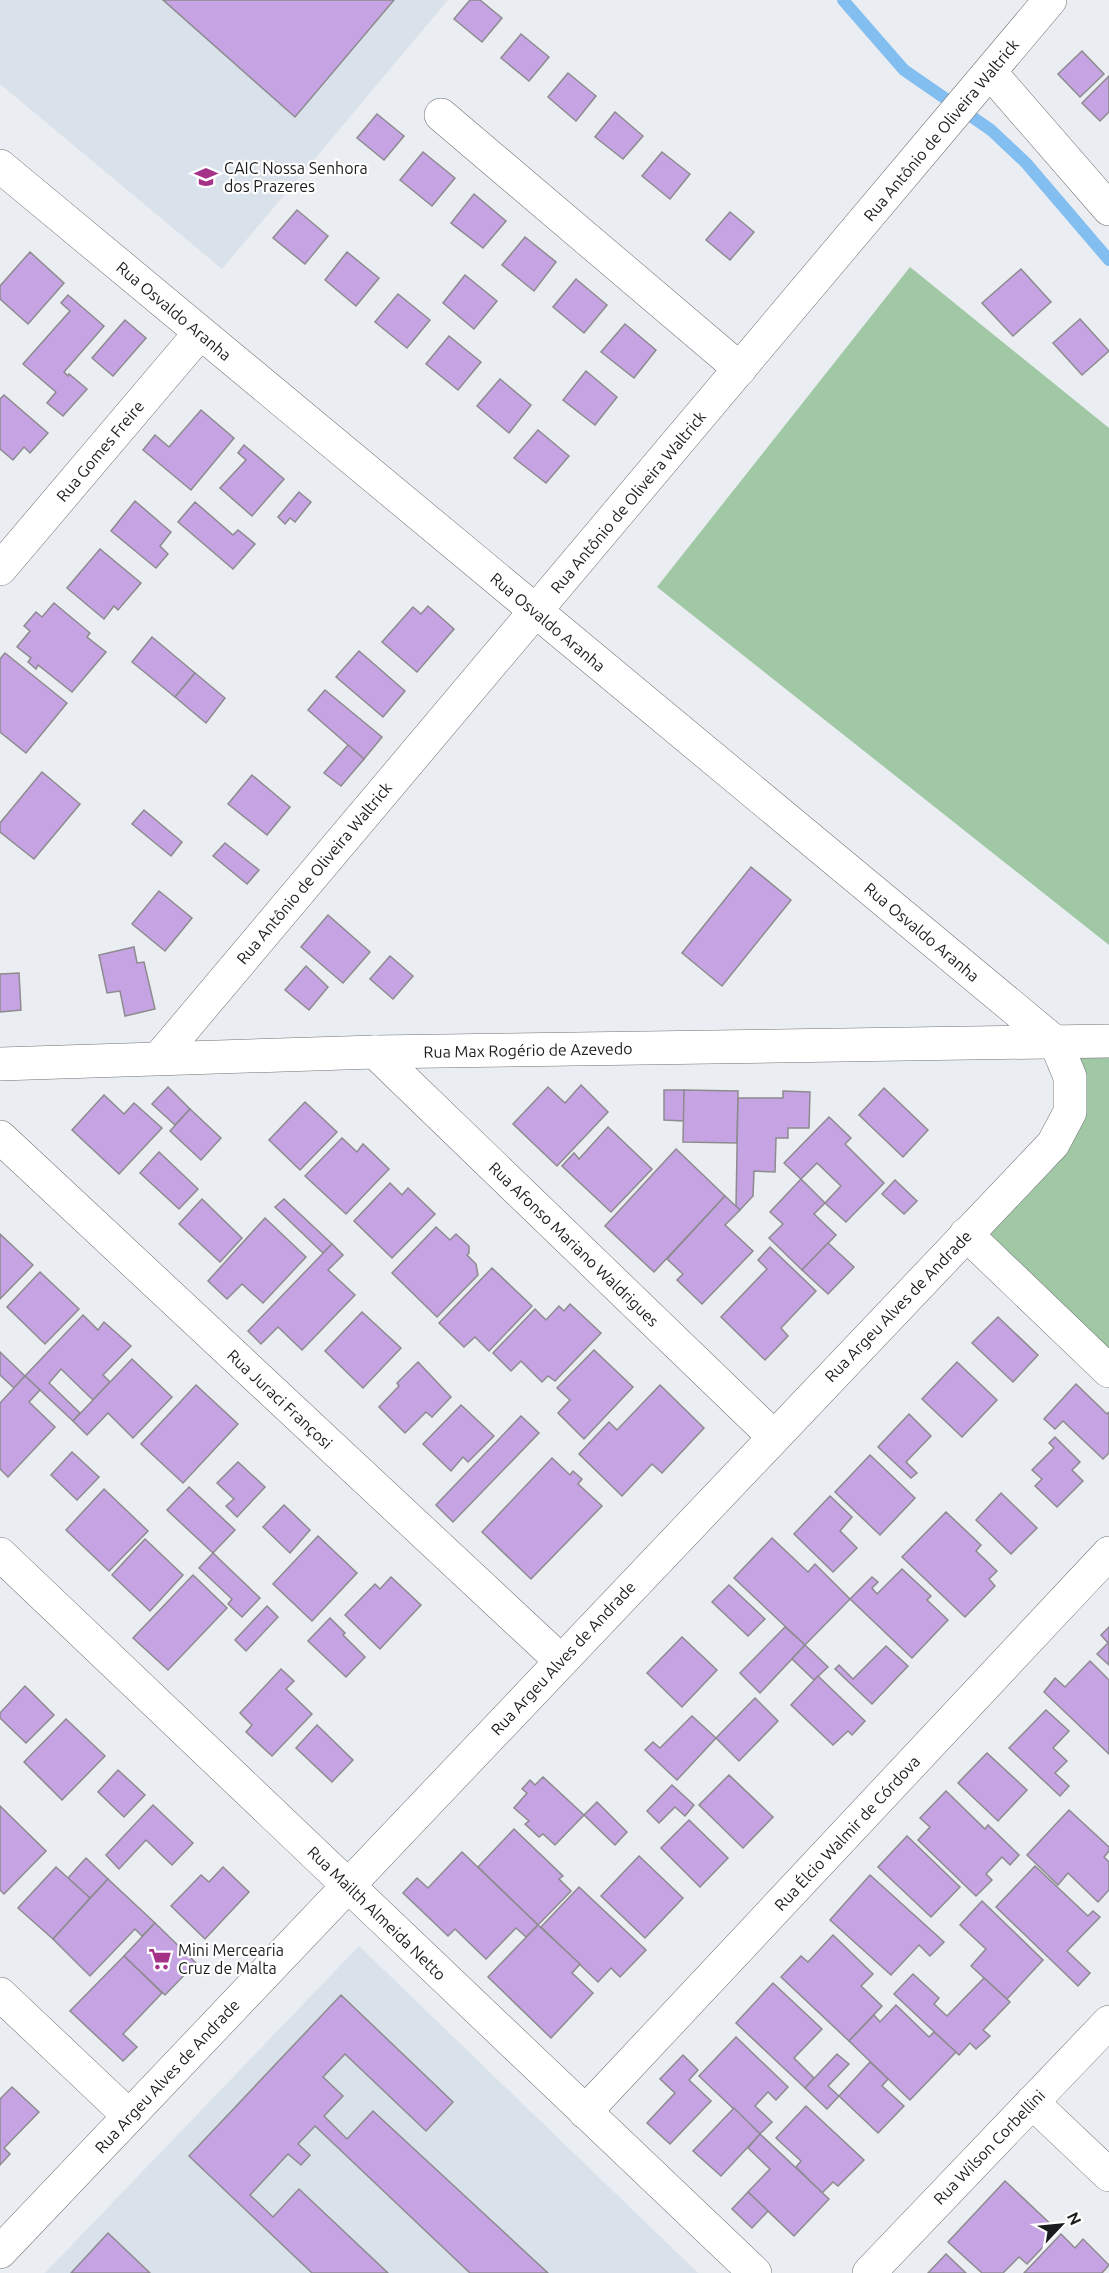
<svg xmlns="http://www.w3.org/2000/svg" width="1109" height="2273" font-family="Ubuntu,sans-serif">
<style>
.built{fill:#d9e1eb}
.green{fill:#a0c8a5}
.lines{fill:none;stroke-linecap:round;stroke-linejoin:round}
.stream{stroke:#83bef0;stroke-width:12}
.building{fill:#c6a4e3;stroke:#8d8b8f;stroke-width:1.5}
.street-casing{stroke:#707376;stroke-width:34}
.street{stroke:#fff;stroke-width:33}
.labels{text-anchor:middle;stroke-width:4.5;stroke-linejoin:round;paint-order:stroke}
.street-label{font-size:16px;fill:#1b1c1d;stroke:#fff}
.poi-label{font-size:16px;fill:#1b1c1d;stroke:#fff;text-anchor:start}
</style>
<rect width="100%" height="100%" fill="#eaedf1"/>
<g class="built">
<polygon points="0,0 448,0 222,269 0,84"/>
<polygon points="359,1946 698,2273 45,2273"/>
</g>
<g class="green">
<polygon points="910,267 1109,428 1109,945 657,587"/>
<polygon points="1109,1041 1109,1371 966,1234 1053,1144 1056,1043"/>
</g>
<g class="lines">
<polyline class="stream" points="843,0 904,70 991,130 1026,163 1109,260"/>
</g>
<g class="building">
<polygon points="163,0 394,0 295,117"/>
<polygon points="470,0 480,0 502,18 482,42 454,19"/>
<polygon points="521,34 549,57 529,81 501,58"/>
<polygon points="1082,51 1104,74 1080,97 1058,74"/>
<polygon points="568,73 596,96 576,121 548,97"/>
<polygon points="1109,76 1109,112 1100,121 1082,103"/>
<polygon points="615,112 643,136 623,159 595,137"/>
<polygon points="377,114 404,136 384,160 357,138"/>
<polygon points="423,152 455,178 432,206 400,180"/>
<polygon points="662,152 690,174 670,199 642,176"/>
<polygon points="474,194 506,221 483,248 451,223"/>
<polygon points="297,210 328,236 305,264 273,238"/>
<polygon points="730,212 754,232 730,260 706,240"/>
<polygon points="525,237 556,262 534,291 502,265"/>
<polygon points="30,252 64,283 28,324 0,299 0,286"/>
<polygon points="347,252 379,278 356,306 325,280"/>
<polygon points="1021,269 1051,302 1013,336 982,303"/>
<polygon points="465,275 497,301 474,329 443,303"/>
<polygon points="576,279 607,305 584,333 553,307"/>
<polygon points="398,294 430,320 407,348 375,322"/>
<polygon points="68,295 104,326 64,372 68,376 69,374 87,389 63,416 47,403 56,392 23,364 70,311 61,303"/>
<polygon points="1080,319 1109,351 1082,375 1053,343"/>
<polygon points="125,320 146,338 113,376 92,358"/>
<polygon points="625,324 656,350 634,378 601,352"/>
<polygon points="449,336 481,362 458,390 426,364"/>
<polygon points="586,371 617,397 595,425 563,400"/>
<polygon points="500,379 531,405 509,433 477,406"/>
<polygon points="4,395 48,433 30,453 24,447 13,460 0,449 0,399"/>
<polygon points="201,410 234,438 191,490 143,450 155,435 169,447"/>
<polygon points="538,430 569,456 546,483 514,458"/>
<polygon points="244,445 284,479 252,516 220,488 246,460 238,453"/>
<polygon points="299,492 311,502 295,522 290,518 285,524 278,517"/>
<polygon points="135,501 171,532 160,546 168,554 156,568 111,531"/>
<polygon points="195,502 233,535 238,530 255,544 233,569 178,522"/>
<polygon points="100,549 141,583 118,610 114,606 104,619 67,588"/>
<polygon points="54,603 90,633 87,637 106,652 72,692 38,665 36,669 28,662 31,658 17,647 30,631 24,626 36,612 42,617"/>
<polygon points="428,606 454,629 417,672 382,642 413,607 421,614"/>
<polygon points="152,637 195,673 175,697 132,662"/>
<polygon points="359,651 405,691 383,717 336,677"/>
<polygon points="5,653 67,703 26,753 0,732 0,659"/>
<polygon points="195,673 225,698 206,723 175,697"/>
<polygon points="325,690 382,737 364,759 308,710"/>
<polygon points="348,745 364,759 341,786 324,773"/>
<polygon points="42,772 80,804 34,859 0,832 0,823"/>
<polygon points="252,775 290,807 267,835 228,804"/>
<polygon points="144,810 182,842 171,856 132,824"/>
<polygon points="225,843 259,870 247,884 213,856"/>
<polygon points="751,867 791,900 722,986 682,953"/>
<polygon points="159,891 192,918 165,951 132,924"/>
<polygon points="328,915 370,952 343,983 301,947"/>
<polygon points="134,947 137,963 144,962 155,1009 125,1016 120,991 107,993 99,955"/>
<polygon points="390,956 413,976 393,999 370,979"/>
<polygon points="306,966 328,987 309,1010 285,990"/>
<polygon points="19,973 21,1010 0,1012 0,974"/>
<polygon points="581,1085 608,1112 557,1166 513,1124 548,1087 565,1103"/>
<polygon points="168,1087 190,1109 175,1125 152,1104"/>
<polygon points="884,1088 928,1130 903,1157 859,1115"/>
<polygon points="664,1090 684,1090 684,1121 664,1120"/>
<polygon points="684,1090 738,1091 737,1143 683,1142"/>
<polygon points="783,1091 810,1092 809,1128 788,1128 788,1138 776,1138 775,1172 754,1171 753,1196 740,1210 736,1206 738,1098 783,1098"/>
<polygon points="104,1095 124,1114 134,1103 162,1128 119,1174 72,1130"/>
<polygon points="305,1102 337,1132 300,1170 269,1140"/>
<polygon points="190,1109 221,1138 201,1160 170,1131"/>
<polygon points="829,1117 851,1138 845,1144 884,1183 846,1222 825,1203 841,1186 817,1163 801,1179 784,1163"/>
<polygon points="608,1127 652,1169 611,1212 562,1166 574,1153 579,1159"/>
<polygon points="342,1138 357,1152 363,1144 389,1169 346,1214 305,1176"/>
<polygon points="676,1149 725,1196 654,1272 605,1226"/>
<polygon points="159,1152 198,1189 179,1209 140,1173"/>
<polygon points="801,1179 825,1203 814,1214 836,1235 802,1270 769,1238 783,1224 770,1212"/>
<polygon points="895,1180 917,1201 904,1214 882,1194"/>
<polygon points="390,1183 402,1195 408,1188 435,1214 392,1258 354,1221"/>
<polygon points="725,1196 740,1210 725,1225 753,1251 702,1304 677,1280 683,1274 667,1259"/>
<polygon points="202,1199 242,1238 220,1262 179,1224"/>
<polygon points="284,1199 332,1244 323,1253 275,1207"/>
<polygon points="265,1218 306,1257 263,1303 242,1284 227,1299 208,1281"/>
<polygon points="436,1227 450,1240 456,1234 469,1246 469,1253 467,1255 476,1264 478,1275 437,1317 392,1273"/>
<polygon points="0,1234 33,1265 0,1299"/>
<polygon points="828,1243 854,1267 828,1294 802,1270"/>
<polygon points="332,1244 343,1255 328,1270 355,1295 302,1350 278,1327 261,1344 248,1331"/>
<polygon points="770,1247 816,1291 781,1328 788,1336 765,1360 721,1317 767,1269 758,1260"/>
<polygon points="492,1268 532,1306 489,1351 475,1337 464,1347 439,1323"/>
<polygon points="40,1272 79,1309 45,1344 7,1307"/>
<polygon points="570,1304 601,1333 555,1381 548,1376 542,1382 521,1361 511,1371 493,1353 535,1309 546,1320 559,1306 564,1311"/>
<polygon points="362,1312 401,1348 363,1388 325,1351"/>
<polygon points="83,1315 98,1330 104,1322 131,1346 103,1375 110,1382 93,1400 61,1369 49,1383 80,1413 73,1421 25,1376"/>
<polygon points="998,1317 1038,1355 1013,1382 972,1343"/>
<polygon points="594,1350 633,1387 584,1439 558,1413 570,1400 557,1388"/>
<polygon points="0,1352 25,1376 14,1388 0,1375"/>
<polygon points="132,1359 172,1397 133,1438 108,1413 87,1435 73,1421"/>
<polygon points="418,1362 451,1397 432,1417 426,1412 405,1433 379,1407 399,1386 397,1383"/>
<polygon points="957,1362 997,1400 962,1437 922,1399"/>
<polygon points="25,1376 40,1390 29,1402 55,1427 8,1477 0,1469 0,1403"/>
<polygon points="1076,1384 1107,1414 1109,1412 1109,1453 1103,1459 1063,1421 1055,1429 1044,1419"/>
<polygon points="196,1385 238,1424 183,1483 141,1444"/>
<polygon points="660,1385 704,1428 662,1473 652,1464 622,1496 579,1454 609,1422 617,1430"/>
<polygon points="461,1405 494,1436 468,1462 463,1457 451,1471 423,1444"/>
<polygon points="909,1414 931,1436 906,1462 917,1473 911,1478 878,1447"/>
<polygon points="521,1416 539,1433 453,1522 436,1505"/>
<polygon points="1055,1437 1080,1462 1072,1470 1083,1481 1057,1507 1035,1486 1042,1479 1032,1470 1054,1448 1049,1443"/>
<polygon points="72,1452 99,1477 77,1500 51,1475"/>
<polygon points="870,1455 915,1498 880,1535 835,1492"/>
<polygon points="552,1458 570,1475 573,1471 582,1479 578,1484 602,1506 531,1579 482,1532"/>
<polygon points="238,1462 265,1487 237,1517 226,1506 234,1499 217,1483"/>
<polygon points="189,1487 235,1530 213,1553 167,1510"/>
<polygon points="104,1489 148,1531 109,1571 66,1530"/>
<polygon points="1001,1493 1037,1528 1011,1554 976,1520"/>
<polygon points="830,1496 852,1517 840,1531 857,1548 833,1572 794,1534"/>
<polygon points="284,1505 310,1530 290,1553 263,1527"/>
<polygon points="946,1512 981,1545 976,1551 997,1571 989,1579 995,1586 965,1617 902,1557"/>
<polygon points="318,1536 357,1573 312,1621 273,1584"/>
<polygon points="772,1538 808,1572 815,1564 850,1599 805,1645 734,1578"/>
<polygon points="145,1539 183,1575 150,1611 112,1575"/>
<polygon points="213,1553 260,1598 242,1617 228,1604 232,1599 199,1568"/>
<polygon points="902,1569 931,1596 927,1600 948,1620 912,1658 850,1599 872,1577 878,1582 872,1588 877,1594"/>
<polygon points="193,1575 227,1608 168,1670 133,1638"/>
<polygon points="391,1577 421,1605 380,1649 345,1615 375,1584 380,1589"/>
<polygon points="729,1585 765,1619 748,1636 712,1602"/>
<polygon points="267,1606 278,1617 246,1651 235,1640"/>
<polygon points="330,1618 345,1633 343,1635 365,1657 346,1677 308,1641"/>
<polygon points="785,1627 805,1645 760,1693 740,1673"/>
<polygon points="1109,1627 1109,1665 1097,1654 1108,1643 1101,1635"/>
<polygon points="682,1637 717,1670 682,1707 647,1673"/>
<polygon points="805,1645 828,1667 814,1680 792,1659"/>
<polygon points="886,1646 908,1666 872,1704 835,1669 839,1665 853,1679"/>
<polygon points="1090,1661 1109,1680 1109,1754 1044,1692 1055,1678 1065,1687"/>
<polygon points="281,1669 294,1681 286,1689 312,1714 272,1756 246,1732 252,1725 240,1713"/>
<polygon points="818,1676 865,1721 852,1735 848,1731 833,1745 791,1705"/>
<polygon points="25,1686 54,1715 26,1743 0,1718 0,1713"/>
<polygon points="755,1698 778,1721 739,1761 716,1738"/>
<polygon points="1046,1710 1069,1731 1053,1748 1067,1761 1055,1773 1069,1786 1060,1796 1009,1748"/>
<polygon points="692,1716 716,1738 677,1780 645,1750 653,1742 660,1748"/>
<polygon points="66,1719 105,1756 62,1800 24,1762"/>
<polygon points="317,1725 353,1760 332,1782 296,1748"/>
<polygon points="987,1753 1027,1790 998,1821 958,1783"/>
<polygon points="118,1770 145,1795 124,1817 98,1792"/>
<polygon points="729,1775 773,1817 743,1848 699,1805"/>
<polygon points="543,1777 584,1815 555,1845 543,1834 539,1837 525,1824 529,1821 514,1808 527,1793 522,1789 530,1780 535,1785"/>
<polygon points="672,1785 694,1805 685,1816 675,1807 659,1823 647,1811"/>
<polygon points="946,1791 985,1829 988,1825 1019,1855 1010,1865 1002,1857 986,1874 992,1880 976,1896 918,1840 930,1827 920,1818"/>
<polygon points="597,1802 627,1832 615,1845 584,1815"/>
<polygon points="153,1805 193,1843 172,1865 146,1840 119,1869 106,1855"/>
<polygon points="0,1806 46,1851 4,1894 0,1890"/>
<polygon points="1069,1810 1109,1847 1109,1851 1104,1857 1109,1862 1109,1890 1098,1902 1068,1873 1058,1885 1027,1855"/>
<polygon points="689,1820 728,1858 700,1887 661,1848"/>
<polygon points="514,1829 563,1876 559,1879 571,1891 538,1925 478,1867"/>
<polygon points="907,1836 960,1887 931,1917 878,1867"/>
<polygon points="462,1852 538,1925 526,1937 516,1928 486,1959 455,1929 448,1936 403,1893 417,1878 428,1888"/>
<polygon points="639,1856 683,1898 645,1938 601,1896"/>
<polygon points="86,1858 108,1879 90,1898 68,1878"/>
<polygon points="1035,1866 1088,1916 1093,1911 1100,1917 1067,1951 1090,1973 1078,1986 996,1907"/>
<polygon points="56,1867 90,1898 53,1939 18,1908"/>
<polygon points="223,1867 249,1892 205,1939 171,1906 201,1875 209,1882"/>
<polygon points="870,1875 944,1942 930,1956 919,1945 891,1975 830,1920"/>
<polygon points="108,1879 155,1923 142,1936 135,1929 90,1976 53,1939"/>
<polygon points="579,1887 646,1950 620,1977 611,1968 598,1982 541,1927"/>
<polygon points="982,1901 1043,1960 1007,1999 971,1966 986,1949 960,1925"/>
<polygon points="155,1923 196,1963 165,1995 124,1956"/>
<polygon points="538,1925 580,1964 572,1973 593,1993 551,2038 488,1977"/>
<polygon points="833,1935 873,1974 861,1986 882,2006 849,2041 781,1977 801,1956 808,1962"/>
<polygon points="124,1956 162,1993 123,2034 137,2047 123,2061 70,2011"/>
<polygon points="913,1974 939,1998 934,2004 947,2016 984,1978 1010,2002 983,2030 990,2036 976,2049 970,2043 959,2055 894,1994"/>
<polygon points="773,1983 822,2029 794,2058 814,2078 805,2088 736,2023"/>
<polygon points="341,1995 453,2102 426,2131 345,2054 323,2077 343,2096 324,2116 347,2139 373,2111 548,2273 470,2273 315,2126 298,2144 310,2155 301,2165 288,2154 250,2195 273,2217 299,2189 388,2273 312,2273 189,2156"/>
<polygon points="896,2005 929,2037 934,2032 956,2052 910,2100 849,2041 874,2015 880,2022"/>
<polygon points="736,2037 788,2087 776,2100 768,2092 755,2106 772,2122 760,2134 699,2076"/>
<polygon points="837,2054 849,2064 828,2086 839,2096 827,2109 805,2088"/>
<polygon points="683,2055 698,2070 689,2080 711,2101 670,2144 647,2123 675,2093 660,2079"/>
<polygon points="870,2062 888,2079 882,2086 904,2106 878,2133 839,2096"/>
<polygon points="12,2087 39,2112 4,2148 10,2154 0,2165 0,2099"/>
<polygon points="806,2106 864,2160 838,2186 833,2182 822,2193 796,2167 801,2161 776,2138"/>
<polygon points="734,2108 760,2134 721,2176 693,2151"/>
<polygon points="760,2134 829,2199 794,2236 748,2192 770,2169 748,2148"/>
<polygon points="1005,2181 1058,2231 1027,2264 1019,2257 1003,2273 982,2273 948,2242"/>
<polygon points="748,2192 768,2211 752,2228 732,2209"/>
<polygon points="108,2233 150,2273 71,2273"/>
<polygon points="1061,2234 1075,2248 1083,2239 1109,2265 1102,2273 1024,2273"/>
<polygon points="946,2254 966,2273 928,2273"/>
</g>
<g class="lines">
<g class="street-casing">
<g id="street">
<polyline points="990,72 1109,209"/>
<polyline points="441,115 740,369"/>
<polyline points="0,166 1056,1043 1070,1077 1070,1112 1053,1144 0,2252"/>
<polyline points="0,569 200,333"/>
<polyline points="375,1052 774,1437"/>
<polyline points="159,1058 1050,0"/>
<polyline points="0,1064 375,1052 1109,1041"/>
<polyline points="0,1137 561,1661"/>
<polyline points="966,1234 1109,1371"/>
<polyline points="0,1554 755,2273"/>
<polyline points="0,1994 129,2116"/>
<polyline points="1032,2102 1109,2175"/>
<polyline points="585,2112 1109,1553"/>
<polyline points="869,2273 1109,2022"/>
</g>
</g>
<use href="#street" class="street"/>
</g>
<defs>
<g id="school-bare" transform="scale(1.8)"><path d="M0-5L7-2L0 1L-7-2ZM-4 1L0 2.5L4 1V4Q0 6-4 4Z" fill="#a63189" stroke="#fff" stroke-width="2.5" paint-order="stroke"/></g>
<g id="supermarket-bare" transform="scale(1.8)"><path d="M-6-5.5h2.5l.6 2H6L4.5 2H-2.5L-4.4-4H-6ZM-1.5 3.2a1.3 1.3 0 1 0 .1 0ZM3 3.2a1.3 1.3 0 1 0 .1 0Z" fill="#a63189" stroke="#fff" stroke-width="2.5" paint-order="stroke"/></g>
</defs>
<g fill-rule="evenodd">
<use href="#school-bare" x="206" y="177"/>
<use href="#supermarket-bare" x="160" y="1959"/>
</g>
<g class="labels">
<g class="street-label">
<text transform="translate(941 130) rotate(-50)" y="6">Rua Antônio de Oliveira Waltrick</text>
<text transform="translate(174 311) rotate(40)" y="6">Rua Osvaldo Aranha</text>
<text transform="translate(100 451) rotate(-50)" y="6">Rua Gomes Freire</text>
<text transform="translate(628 502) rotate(-50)" y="6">Rua Antônio de Oliveira Waltrick</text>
<text transform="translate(548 622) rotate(40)" y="6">Rua Osvaldo Aranha</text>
<text transform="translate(314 873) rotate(-50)" y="6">Rua Antônio de Oliveira Waltrick</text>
<text transform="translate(922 932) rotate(40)" y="6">Rua Osvaldo Aranha</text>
<text transform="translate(528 1050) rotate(-1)" y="6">Rua Max Rogério de Azevedo</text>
<text transform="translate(574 1244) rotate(44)" y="6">Rua Afonso Mariano Waldrigues</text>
<text transform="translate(898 1306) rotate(-46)" y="6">Rua Argeu Alves de Andrade</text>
<text transform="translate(280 1399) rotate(43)" y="6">Rua Juraci Françosi</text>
<text transform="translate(563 1658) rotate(-47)" y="6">Rua Argeu Alves de Andrade</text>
<text transform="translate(847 1833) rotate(-47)" y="6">Rua Élcio Walmir de Córdova</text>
<text transform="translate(377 1913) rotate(44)" y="6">Rua Mailth Almeida Netto</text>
<text transform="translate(167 2076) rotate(-47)" y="6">Rua Argeu Alves de Andrade</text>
<text transform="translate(989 2147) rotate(-46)" y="6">Rua Wilson Corbellini</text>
</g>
<g class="poi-label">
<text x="224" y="174">CAIC Nossa Senhora<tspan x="224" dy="18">dos Prazeres</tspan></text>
<text x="178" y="1956">Mini Mercearia<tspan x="178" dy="18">Cruz de Malta</tspan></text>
</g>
</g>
<g transform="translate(1061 2225) rotate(64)" stroke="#ffffff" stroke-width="4.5" paint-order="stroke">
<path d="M0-4.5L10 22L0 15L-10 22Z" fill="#1b1c1d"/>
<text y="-9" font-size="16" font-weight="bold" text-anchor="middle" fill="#1b1c1d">N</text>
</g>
</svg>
